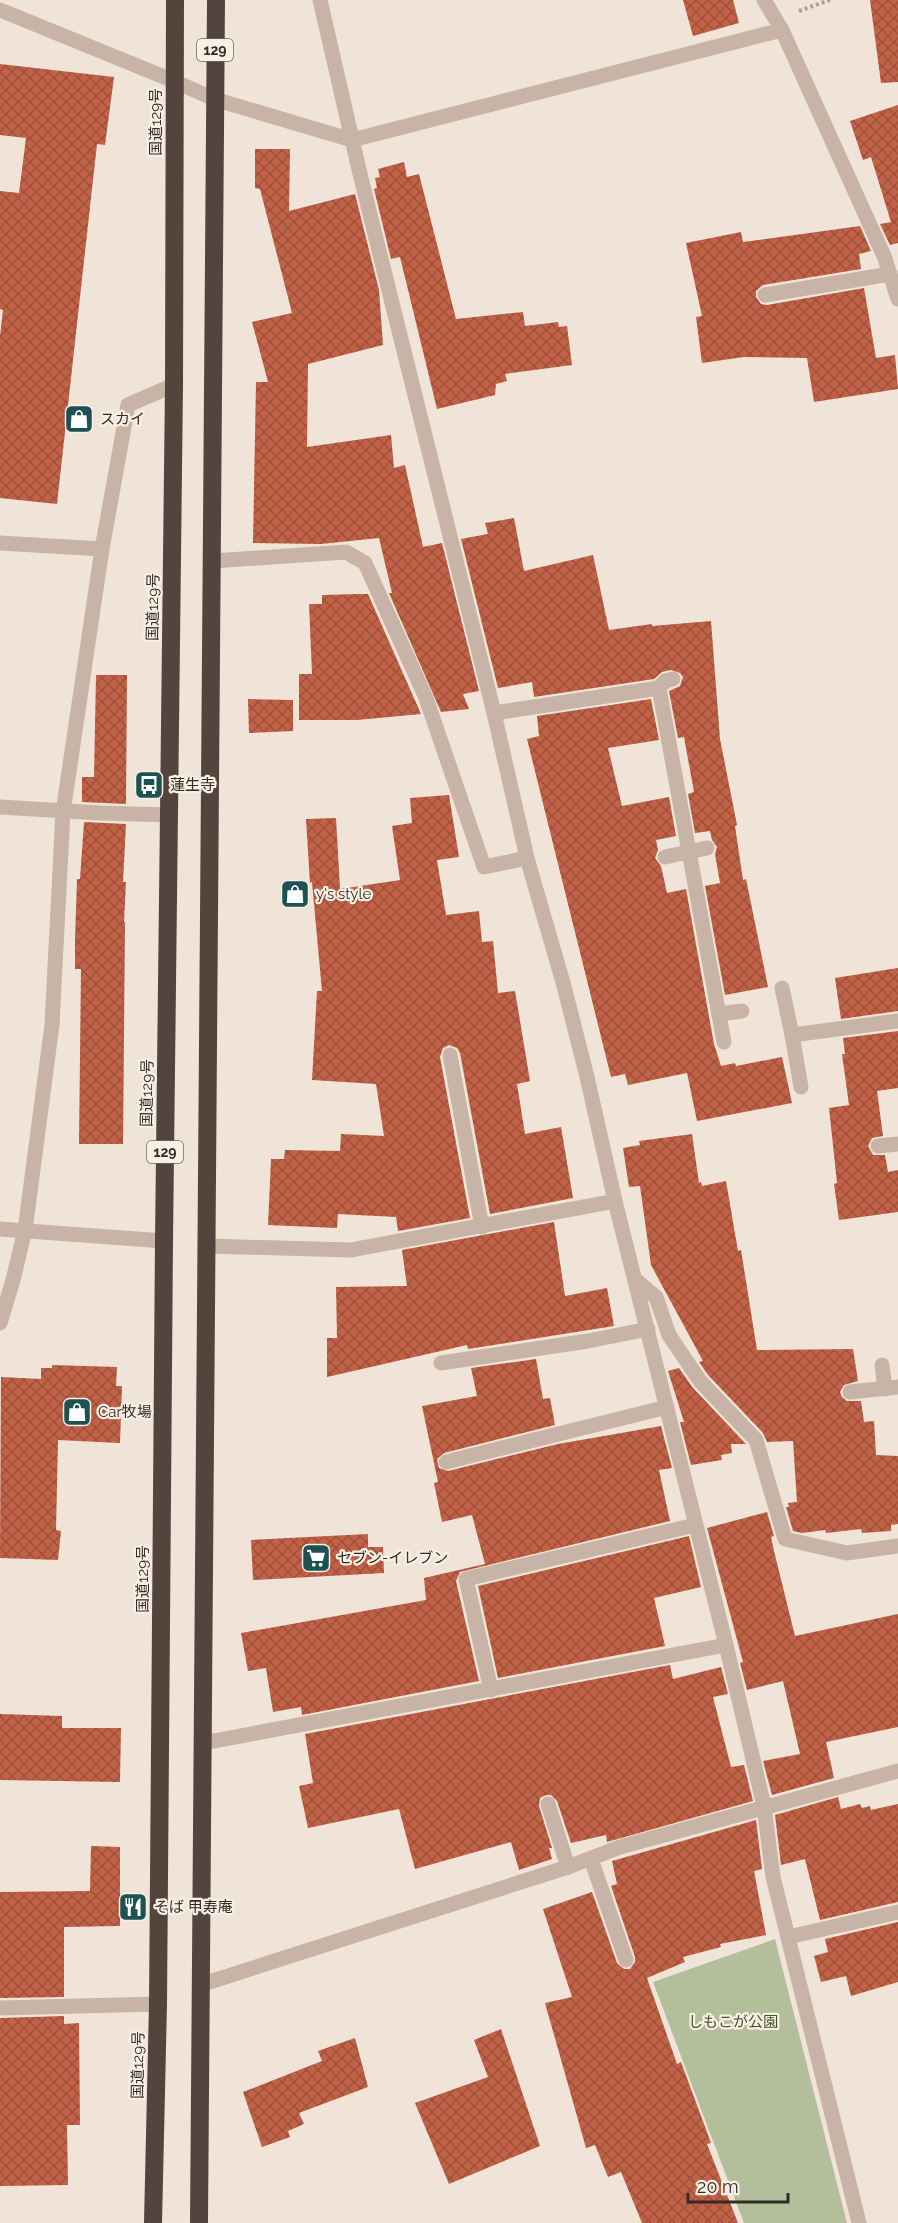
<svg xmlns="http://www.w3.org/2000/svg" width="898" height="2223" font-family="Raleway,'Noto Sans JP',sans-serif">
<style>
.park{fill:#b3be9a}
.building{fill:url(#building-cross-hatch)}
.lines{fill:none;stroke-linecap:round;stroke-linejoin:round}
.path{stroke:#b39e90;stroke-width:4;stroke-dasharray:3 3;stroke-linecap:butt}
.minor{stroke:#c7b4a6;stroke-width:15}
.highway{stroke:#54443e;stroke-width:18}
.labels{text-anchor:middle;stroke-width:4.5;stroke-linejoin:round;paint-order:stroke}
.shield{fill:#f8efe5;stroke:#6f655f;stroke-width:1.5}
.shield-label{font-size:14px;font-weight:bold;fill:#342a26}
.street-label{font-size:15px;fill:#342a26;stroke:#f8efe5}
.poi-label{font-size:15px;fill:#342a26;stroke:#f8efe5;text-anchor:start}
.park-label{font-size:15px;fill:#44512b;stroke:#f8efe5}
</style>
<defs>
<pattern id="building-cross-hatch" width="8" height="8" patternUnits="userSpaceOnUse" patternTransform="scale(1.5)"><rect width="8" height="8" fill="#c16146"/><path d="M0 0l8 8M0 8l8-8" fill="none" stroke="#9e503a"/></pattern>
</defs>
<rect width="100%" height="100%" fill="#f0e4d9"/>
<polygon class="park" points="775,1939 847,2223 744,2223 653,1982"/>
<g class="building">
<polygon points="683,0 733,0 739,23 693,36"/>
<polygon points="870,0 898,0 898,82 881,83"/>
<polygon points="0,64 114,77 105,145 97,144 57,504 0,498 0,336 3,310 0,309 0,191 19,193 26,138 0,135"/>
<polygon points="898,105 898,221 893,222 898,221 898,243 890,245 880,224 891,222 871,157 863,160 850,121"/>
<polygon points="255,149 290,149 289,211 355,194 379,290 383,345 308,364 307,447 391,435 394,468 405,465 423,547 442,543 479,691 463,694 469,709 441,712 389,593 392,593 379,538 321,544 253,543 256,382 268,382 252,322 292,313 260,189 255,188"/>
<polygon points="404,162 407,177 419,174 456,319 523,312 525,326 558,322 559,327 567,326 572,365 505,374 507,381 496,384 495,395 437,409 400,257 391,259 374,189 377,188 375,178 380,177 378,169"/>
<polygon points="860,226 871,251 859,254 861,269 763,285 756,291 756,297 761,304 767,305 864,288 876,358 895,355 898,389 814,402 807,358 744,357 702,363 696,317 702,316 686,243 741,232 743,242"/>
<polygon points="514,518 524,571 593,555 609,630 652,624 652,626 711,621 720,739 737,825 735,826 743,880 746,879 768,987 725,995 705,886 720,883 715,854 717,847 712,840 710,831 695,833 688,794 694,792 684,737 678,738 669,691 680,686 683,677 680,673 671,670 662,672 654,679 534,697 532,682 498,688 461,539 488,534 485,523"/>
<polygon points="359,594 368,594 421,714 357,720 299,720 299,674 312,674 309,604 322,604 322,595"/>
<polygon points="96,675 127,675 126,804 82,802 82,777 94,777"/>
<polygon points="248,699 293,700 293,731 249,733"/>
<polygon points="651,699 659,740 608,748 622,806 669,797 676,836 656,840 658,850 655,858 661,866 667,893 686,889 714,1044 721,1066 735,1063 736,1066 782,1057 792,1103 697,1121 687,1073 628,1085 625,1074 611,1077 527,739 539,736 537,716"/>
<polygon points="449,795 459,857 437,860 446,915 479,911 482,942 493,941 498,993 515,991 530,1081 517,1084 525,1134 561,1127 573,1198 490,1214 460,1053 457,1048 449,1045 443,1048 440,1057 470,1218 398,1231 396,1217 338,1214 337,1228 268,1225 271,1159 284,1159 285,1150 340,1151 341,1134 384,1136 376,1084 312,1080 317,991 322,991 312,882 310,883 306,819 336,818 340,889 400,880 392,826 412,823 410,798"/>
<polygon points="84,822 126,824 123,882 126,882 124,922 125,922 123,1144 79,1144 81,969 75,969 75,940 77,879 80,879"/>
<polygon points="898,968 898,1011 841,1019 835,978"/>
<polygon points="898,1031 898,1088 877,1091 883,1136 872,1138 868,1146 873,1155 885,1155 888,1172 898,1170 898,1212 839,1220 834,1184 837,1183 829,1108 849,1105 842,1054 845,1054 843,1038"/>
<polygon points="692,1134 699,1183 701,1182 702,1186 726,1181 738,1251 741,1250 757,1350 853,1349 858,1381 844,1385 840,1392 842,1397 847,1401 861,1401 864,1422 874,1421 876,1455 898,1456 898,1524 891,1525 891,1531 862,1533 861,1529 826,1533 825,1530 802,1533 793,1531 786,1507 789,1507 788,1503 797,1502 793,1441 767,1442 763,1433 708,1375 699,1362 703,1361 651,1265 640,1186 629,1187 623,1148 640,1145 639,1141"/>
<polygon points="554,1222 565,1296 607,1288 614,1326 468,1349 467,1345 327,1377 327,1338 337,1338 336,1287 407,1286 402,1250"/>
<polygon points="536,1359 543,1399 550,1398 555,1425 444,1453 437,1459 439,1468 448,1471 558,1444 661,1426 672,1468 659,1470 670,1521 460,1572 456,1581 479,1681 302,1715 301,1707 273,1712 266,1668 248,1671 241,1633 426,1600 424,1578 485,1564 472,1515 442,1522 434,1483 438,1482 422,1406 477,1396 471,1368"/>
<polygon points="52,1365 117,1367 116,1386 122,1386 120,1443 58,1440 56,1530 61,1531 58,1560 0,1558 1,1377 41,1379 41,1368 52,1368"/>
<polygon points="679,1368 693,1388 746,1444 731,1444 732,1453 721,1455 722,1460 691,1465 680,1422 684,1422 668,1371"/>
<polygon points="767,1512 774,1536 771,1537 774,1551 795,1636 898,1614 898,1727 826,1742 834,1778 772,1795 763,1761 800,1754 783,1681 747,1690 740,1663 743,1662 707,1528"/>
<polygon points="368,1534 368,1547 383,1547 384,1573 253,1580 251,1540"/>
<polygon points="689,1536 701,1587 654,1598 665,1646 498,1678 478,1586"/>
<polygon points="670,1665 673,1679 721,1667 728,1694 713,1697 731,1767 744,1765 753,1801 607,1842 606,1835 571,1843 557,1801 551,1795 546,1795 540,1798 539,1806 552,1848 549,1848 552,1859 519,1870 511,1842 415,1869 399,1809 308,1828 299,1786 313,1783 305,1734"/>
<polygon points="0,1714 62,1716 62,1728 121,1728 120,1782 0,1780"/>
<polygon points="838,1797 841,1809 860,1804 862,1808 870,1806 871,1810 898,1804 898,1902 820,1920 805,1859 781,1865 775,1815"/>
<polygon points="756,1820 762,1869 754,1871 766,1935 720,1944 721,1947 683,1957 685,1962 647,1978 677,2064 681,2062 711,2143 707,2144 738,2223 642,2223 621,2172 608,2177 595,2145 586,2148 545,2003 572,1997 543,1909 592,1892 617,1963 624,1969 630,1969 635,1962 635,1957 611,1886 617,1884 612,1861"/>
<polygon points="91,1846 120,1847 120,1926 64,1927 64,1997 0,1998 0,1892 90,1891"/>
<polygon points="898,1922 898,1982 851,1996 846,1976 821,1982 814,1956 828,1952 825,1939"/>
<polygon points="64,2016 64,2024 79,2023 80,2125 67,2125 68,2185 0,2186 0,2018"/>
<polygon points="501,2029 540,2146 449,2184 415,2103 488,2077 474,2040"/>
<polygon points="355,2038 368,2087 299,2113 304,2124 288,2131 290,2137 262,2147 243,2092 322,2061 318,2051"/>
</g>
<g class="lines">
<polyline class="path" points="799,11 830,0"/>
<g class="minor">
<polyline points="320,0 360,174 494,713 527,858 564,986 587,1077 615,1201 726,1645 764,1806 773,1877 859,2223"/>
<polyline points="764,0 782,30"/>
<polyline points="0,10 174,81 214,99 352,140 782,30 884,256 898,299"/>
<polyline points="765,295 890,274"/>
<polyline points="0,543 102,549"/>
<polyline points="213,561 346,552 365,563 426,698 484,867 527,858"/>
<polyline points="659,688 665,681 673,679"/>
<polyline points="494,713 659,688 724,1042"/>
<polyline points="0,807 100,813 168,815"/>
<polyline points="665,857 707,848"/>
<polyline points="782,988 792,1035 898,1021"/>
<polyline points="719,1014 742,1011"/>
<polyline points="792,1035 801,1087"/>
<polyline points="450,1055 482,1227"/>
<polyline points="878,1146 898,1144"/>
<polyline points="0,1229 164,1241"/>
<polyline points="206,1246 350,1250 615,1201"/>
<polyline points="637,1281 656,1297 669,1335 700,1381 756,1440 785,1539 847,1553 898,1546"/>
<polyline points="0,1323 13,1280 25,1230 52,1025 63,812 102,549 128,405 174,385"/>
<polyline points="441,1363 588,1341 648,1329"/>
<polyline points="882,1365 885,1389"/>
<polyline points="850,1392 898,1387"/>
<polyline points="446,1462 667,1407"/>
<polyline points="491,1690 466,1579 695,1525"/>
<polyline points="203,1743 726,1645"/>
<polyline points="548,1804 568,1867"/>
<polyline points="591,1859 626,1960"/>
<polyline points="788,1937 898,1912"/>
<polyline points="200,1985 568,1867 620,1847 898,1771"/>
<polyline points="0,2008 158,2004"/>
</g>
<g class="highway">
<polyline points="153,2223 158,2004 164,1241 174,385 175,0"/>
<polyline points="199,2223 216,0"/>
</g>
</g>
<defs>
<g id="shop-square" transform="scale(1.5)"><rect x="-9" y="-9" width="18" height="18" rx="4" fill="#1e5153" stroke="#f8efe5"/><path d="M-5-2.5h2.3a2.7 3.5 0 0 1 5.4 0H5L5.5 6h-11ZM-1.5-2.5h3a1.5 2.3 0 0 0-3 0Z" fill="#fff"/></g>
<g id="bus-square" transform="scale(1.5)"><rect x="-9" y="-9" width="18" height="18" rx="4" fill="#1e5153" stroke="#f8efe5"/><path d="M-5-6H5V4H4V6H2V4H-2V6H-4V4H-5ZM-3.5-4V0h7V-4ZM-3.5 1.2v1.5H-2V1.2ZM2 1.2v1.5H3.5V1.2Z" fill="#fff"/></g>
<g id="supermarket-square" transform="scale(1.5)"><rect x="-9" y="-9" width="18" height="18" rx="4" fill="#1e5153" stroke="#f8efe5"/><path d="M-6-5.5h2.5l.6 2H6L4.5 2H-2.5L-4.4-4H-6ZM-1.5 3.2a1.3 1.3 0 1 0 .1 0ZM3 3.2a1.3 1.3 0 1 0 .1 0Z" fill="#fff"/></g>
<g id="restaurant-square" transform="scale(1.5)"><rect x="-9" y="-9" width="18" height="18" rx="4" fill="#1e5153" stroke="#f8efe5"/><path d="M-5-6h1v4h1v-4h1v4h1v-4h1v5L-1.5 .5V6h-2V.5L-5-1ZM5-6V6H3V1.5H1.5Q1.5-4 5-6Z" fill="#fff"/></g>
</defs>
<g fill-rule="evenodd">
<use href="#shop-square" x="79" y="419"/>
<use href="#bus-square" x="149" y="785"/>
<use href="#shop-square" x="295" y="894"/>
<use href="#shop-square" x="77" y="1412"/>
<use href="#supermarket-square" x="316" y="1558"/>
<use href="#restaurant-square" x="133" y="1907"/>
</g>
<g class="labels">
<g class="shield">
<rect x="197" y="39" width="36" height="22" rx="4.5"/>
<rect x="147" y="1141" width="36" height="22" rx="4.5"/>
</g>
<g class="shield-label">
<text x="215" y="55">129</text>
<text x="165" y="1157">129</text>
</g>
<g class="street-label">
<text transform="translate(156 122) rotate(-90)" y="5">国道129号</text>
<text transform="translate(153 607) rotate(-89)" y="5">国道129号</text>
<text transform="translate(147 1093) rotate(-89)" y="5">国道129号</text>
<text transform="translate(143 1579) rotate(-90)" y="5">国道129号</text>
<text transform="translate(138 2065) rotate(-89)" y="5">国道129号</text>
</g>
<g class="poi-label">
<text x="100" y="424">スカイ</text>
<text x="170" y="790">蓮生寺</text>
<text x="316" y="899">y's style</text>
<text x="98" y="1417">Car牧場</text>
<text x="337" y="1563">セブン-イレブン</text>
<text x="154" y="1912">そば 甲寿庵</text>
</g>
<g class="park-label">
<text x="733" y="2027">しもこが公園</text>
</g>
</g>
<path d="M688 2193v9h100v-9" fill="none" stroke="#342a26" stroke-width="3"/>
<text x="697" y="2193" font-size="18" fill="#342a26" stroke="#f8efe5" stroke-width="4.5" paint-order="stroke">20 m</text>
</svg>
